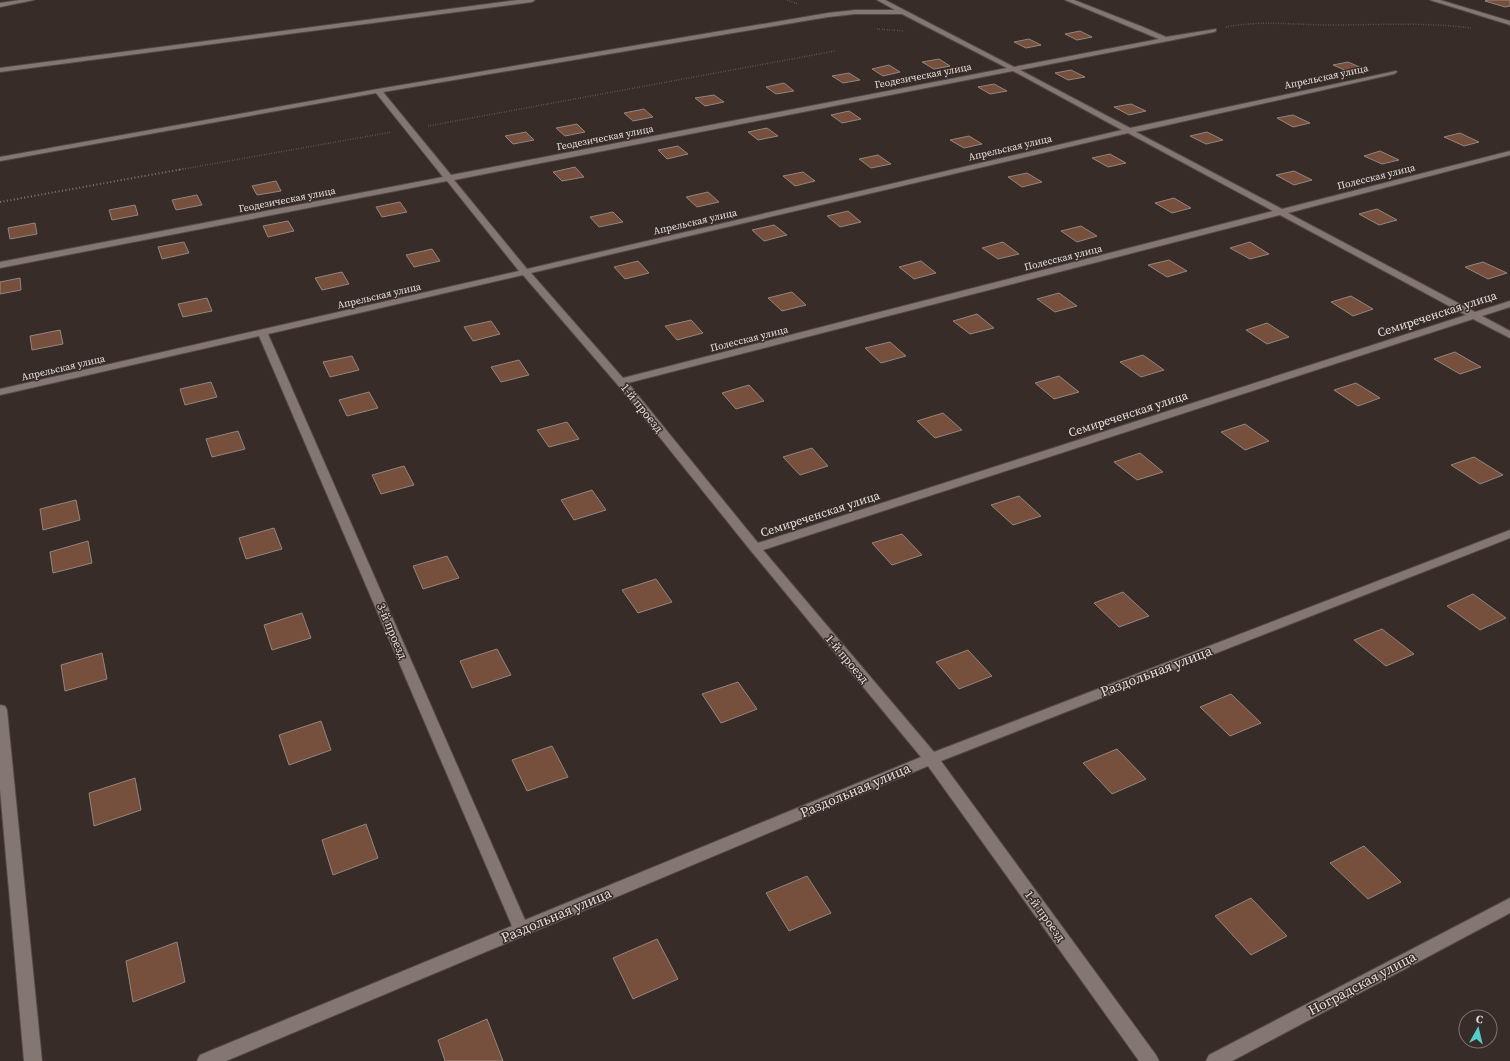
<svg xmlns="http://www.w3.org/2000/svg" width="1510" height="1061" font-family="'Source Serif 4',serif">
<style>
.building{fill:#774f3d;stroke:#93857f}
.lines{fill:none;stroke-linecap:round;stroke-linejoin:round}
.street-casing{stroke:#534946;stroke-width:2}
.path-far1{stroke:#817773;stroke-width:1.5;stroke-dasharray:0.5 2;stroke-linecap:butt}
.path{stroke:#817773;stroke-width:2;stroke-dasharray:1 2.5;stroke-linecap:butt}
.street{fill:#847771;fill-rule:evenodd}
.labels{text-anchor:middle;stroke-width:3;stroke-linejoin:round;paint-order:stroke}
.far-street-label{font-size:10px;fill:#e9e1de;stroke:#372c27}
.street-label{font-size:12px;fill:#e9e1de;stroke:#372c27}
.near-street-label{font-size:14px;fill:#e9e1de;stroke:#372c27}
</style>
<rect width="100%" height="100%" fill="#372c27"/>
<g class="building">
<polygon points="1489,0 1510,0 1510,6 1505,7 1485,1"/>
<polygon points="1080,31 1092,37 1077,40 1065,34"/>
<polygon points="1029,39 1041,45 1026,48 1014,42"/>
<polygon points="939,59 950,66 934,69 922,62"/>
<polygon points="1348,62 1364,69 1349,72 1333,65"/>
<polygon points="889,65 900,72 883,76 872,69"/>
<polygon points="1071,70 1085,77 1068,80 1055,73"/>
<polygon points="849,73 860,80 843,83 832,76"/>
<polygon points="784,83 794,91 776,94 766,87"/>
<polygon points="994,84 1007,91 990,94 978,87"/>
<polygon points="714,95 724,102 705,106 695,98"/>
<polygon points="1131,104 1146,111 1129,115 1114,107"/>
<polygon points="644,109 653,117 633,121 624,113"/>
<polygon points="849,111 861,119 842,123 831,115"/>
<polygon points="1293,115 1310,123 1293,127 1277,118"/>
<polygon points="577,124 585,132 565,136 556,128"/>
<polygon points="767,128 778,136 758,140 748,132"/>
<polygon points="526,132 534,140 513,144 505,136"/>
<polygon points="1207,132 1223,140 1206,144 1190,136"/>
<polygon points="1460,133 1479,142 1464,146 1444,137"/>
<polygon points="969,136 982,144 964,148 950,140"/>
<polygon points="678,146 688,154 667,159 658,150"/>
<polygon points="1380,151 1399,160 1382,164 1364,156"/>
<polygon points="1110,154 1126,163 1108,167 1092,158"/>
<polygon points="878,155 891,164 871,168 859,159"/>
<polygon points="575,167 584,177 562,181 553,172"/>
<polygon points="1294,171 1312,180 1294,185 1276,175"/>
<polygon points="803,172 815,181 795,186 783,176"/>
<polygon points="1027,173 1042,182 1022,187 1008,177"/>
<polygon points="276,181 281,191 257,195 252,186"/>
<polygon points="708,192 719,202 697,207 686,197"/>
<polygon points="197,195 202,205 176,210 172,200"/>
<polygon points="1174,198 1191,208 1172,213 1155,203"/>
<polygon points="400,202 407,212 382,217 376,207"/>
<polygon points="135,205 138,215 112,220 109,210"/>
<polygon points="1377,209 1397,220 1379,225 1359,214"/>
<polygon points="848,211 861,222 840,227 827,216"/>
<polygon points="613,212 623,222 599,227 590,217"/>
<polygon points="288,221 294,231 268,237 263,226"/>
<polygon points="35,223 37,234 10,239 8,228"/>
<polygon points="774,225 787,235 764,241 752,230"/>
<polygon points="1081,226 1097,236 1077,242 1061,231"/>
<polygon points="184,242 189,253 162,259 158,247"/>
<polygon points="1003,242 1019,254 998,259 982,248"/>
<polygon points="1250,242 1269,254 1250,259 1230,248"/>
<polygon points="432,249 440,261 414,267 406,255"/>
<polygon points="1169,260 1187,271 1167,277 1148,265"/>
<polygon points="638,261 649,273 625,279 614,267"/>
<polygon points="921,261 936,273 914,279 899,267"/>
<polygon points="1483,262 1507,273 1488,279 1465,267"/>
<polygon points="342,272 349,284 322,290 315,278"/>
<polygon points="20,278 21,290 0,294 0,282"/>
<polygon points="792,292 806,305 782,311 768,298"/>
<polygon points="1059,293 1077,306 1055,312 1037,299"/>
<polygon points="1351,296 1373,309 1353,316 1331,302"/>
<polygon points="207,298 212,311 183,317 178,304"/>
<polygon points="977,314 994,328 970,334 953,321"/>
<polygon points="691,320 703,333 677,340 665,326"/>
<polygon points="491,321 500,334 473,341 464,327"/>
<polygon points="1267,323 1289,337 1267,344 1246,330"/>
<polygon points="60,330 63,344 32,350 30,336"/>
<polygon points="890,342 906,356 881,363 865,348"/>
<polygon points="1455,352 1481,367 1460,374 1434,359"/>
<polygon points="1143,355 1164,370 1141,377 1120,362"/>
<polygon points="352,356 359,370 330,377 323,362"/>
<polygon points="519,360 529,375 501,382 491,367"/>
<polygon points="1059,376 1079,392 1054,399 1035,383"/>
<polygon points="211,382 217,397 185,405 180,389"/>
<polygon points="1356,383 1380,398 1358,406 1334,390"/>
<polygon points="749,385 764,401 736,409 722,393"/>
<polygon points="369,392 378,408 347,416 339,400"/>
<polygon points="943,413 962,430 935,438 917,421"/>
<polygon points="567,422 579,439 549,447 537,430"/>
<polygon points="1245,424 1269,441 1245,450 1221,432"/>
<polygon points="238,431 245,449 212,457 206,439"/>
<polygon points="812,448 828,466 800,475 783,457"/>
<polygon points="1140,453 1163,472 1137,480 1114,462"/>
<polygon points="1474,457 1503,475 1480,484 1451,465"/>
<polygon points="404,466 414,485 381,494 372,475"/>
<polygon points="592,490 606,510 574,520 561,500"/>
<polygon points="1019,496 1041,516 1013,525 991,505"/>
<polygon points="76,500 80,520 43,530 40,509"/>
<polygon points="274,528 282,549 246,559 239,538"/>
<polygon points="902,534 922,555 892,565 872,543"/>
<polygon points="88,541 92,563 53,573 50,552"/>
<polygon points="447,556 459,578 423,589 413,566"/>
<polygon points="656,579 672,602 638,613 622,590"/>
<polygon points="1123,592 1149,616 1119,627 1094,603"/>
<polygon points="1473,594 1506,618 1480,630 1447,606"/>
<polygon points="302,613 311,638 272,650 264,625"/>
<polygon points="1382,629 1414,654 1386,666 1354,640"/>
<polygon points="497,649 511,675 472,688 460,661"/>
<polygon points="968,650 992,676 959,689 936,662"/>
<polygon points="102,653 107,679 65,691 61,665"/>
<polygon points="738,682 757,709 721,723 702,694"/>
<polygon points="1231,694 1261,723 1230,736 1200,707"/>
<polygon points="321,721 331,750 289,765 279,735"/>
<polygon points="552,746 568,777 527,791 512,760"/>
<polygon points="1117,749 1146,779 1112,794 1083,763"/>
<polygon points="135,778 141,810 94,826 89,793"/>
<polygon points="366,824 378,858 333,875 322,840"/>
<polygon points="1364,846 1401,882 1368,899 1330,863"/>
<polygon points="807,876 831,913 789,931 766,893"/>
<polygon points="1251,898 1287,936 1251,955 1215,916"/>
<polygon points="657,939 678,979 633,999 613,958"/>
<polygon points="177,942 185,982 133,1002 126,961"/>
<polygon points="487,1019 503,1061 445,1061 438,1040"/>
</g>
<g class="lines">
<g class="street-casing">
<g id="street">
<polygon points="20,0 34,0 0,7 0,3"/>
<polygon points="518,0 535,0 532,2 0,72 0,68"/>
<path d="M877,0H885L1014,67L1159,39L1065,0H1074L1143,27L1166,37L1216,29V31L1214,32L1020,70L1130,128L1396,71L1397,72L1394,74L1136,132L1282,209L1510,151V155L1288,213L1475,312L1510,301V307L1482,316L1510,331V338L1473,319L763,550L934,752L1510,530V538L941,761L1156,1055L1159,1061H1139L928,766L226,1061H197L200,1055L512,926L259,336L0,395V389L519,271L447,181L0,268V262L443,177L376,93L0,161V157L378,89L828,13L855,10H895ZM855,14H902L1007,68L451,175L383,92L828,17ZM1013,71L1122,130L527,269L454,180ZM1128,133L1273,211L623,378L531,273ZM1280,215L1466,315L758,543L628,383ZM523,275L617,384L751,551L921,757L525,920L268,334Z"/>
<polygon points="1430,0 1440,0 1510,21 1510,25"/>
<polygon points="0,705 5,706 7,710 42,1061 24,1061 0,789"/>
<polygon points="1510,898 1510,913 1232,1061 1206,1061 1209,1055"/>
</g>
</g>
<g class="path-far1">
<polyline points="787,0 798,4"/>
<path d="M1226,27C1261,20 1295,25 1330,25C1377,25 1424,22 1471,28"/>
<polyline points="877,29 904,31"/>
<polyline points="428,126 835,51"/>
<polyline points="178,170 392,132"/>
</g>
<polyline class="path" points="0,202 183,169"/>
<use href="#street" class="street"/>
</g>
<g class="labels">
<g class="far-street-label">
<text transform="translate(923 75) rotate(-11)" y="4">Геодезическая улица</text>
<text transform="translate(1326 76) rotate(-12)" y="4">Апрельская улица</text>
<text transform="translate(605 137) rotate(-11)" y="4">Геодезическая улица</text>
<text transform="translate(1010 147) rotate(-13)" y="4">Апрельская улица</text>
<text transform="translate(1376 176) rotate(-14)" y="4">Полесская улица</text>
<text transform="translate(287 199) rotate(-11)" y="4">Геодезическая улица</text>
<text transform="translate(695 221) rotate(-13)" y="4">Апрельская улица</text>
<text transform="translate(1063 257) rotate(-14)" y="4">Полесская улица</text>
<text transform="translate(379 295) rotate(-13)" y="4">Апрельская улица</text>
<text transform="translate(749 338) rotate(-14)" y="4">Полесская улица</text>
<text transform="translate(63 367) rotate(-13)" y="4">Апрельская улица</text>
</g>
<g class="street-label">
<text transform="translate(1437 314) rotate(-18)" y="4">Семиреченская улица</text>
<text transform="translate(642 408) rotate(51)" y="4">1-й проезд</text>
<text transform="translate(1128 414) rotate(-18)" y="4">Семиреченская улица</text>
<text transform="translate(820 514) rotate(-18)" y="4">Семиреченская улица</text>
<text transform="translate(392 631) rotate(67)" y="4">3-й проезд</text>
<text transform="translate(847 659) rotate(50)" y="4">1-й проезд</text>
<text transform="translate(1045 916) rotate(54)" y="4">1-й проезд</text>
</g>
<g class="near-street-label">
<text transform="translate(1156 671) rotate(-21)" y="5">Раздольная улица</text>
<text transform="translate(855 790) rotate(-23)" y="5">Раздольная улица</text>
<text transform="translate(556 915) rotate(-23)" y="5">Раздольная улица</text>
<text transform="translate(1362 983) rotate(-28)" y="5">Ноградская улица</text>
</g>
</g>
<g transform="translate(1478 1029) rotate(8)"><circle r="19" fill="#372c27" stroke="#7e7470"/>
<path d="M0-3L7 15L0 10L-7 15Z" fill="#52cdcc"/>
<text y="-6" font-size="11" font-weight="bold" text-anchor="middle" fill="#e9e1de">С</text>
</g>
</svg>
